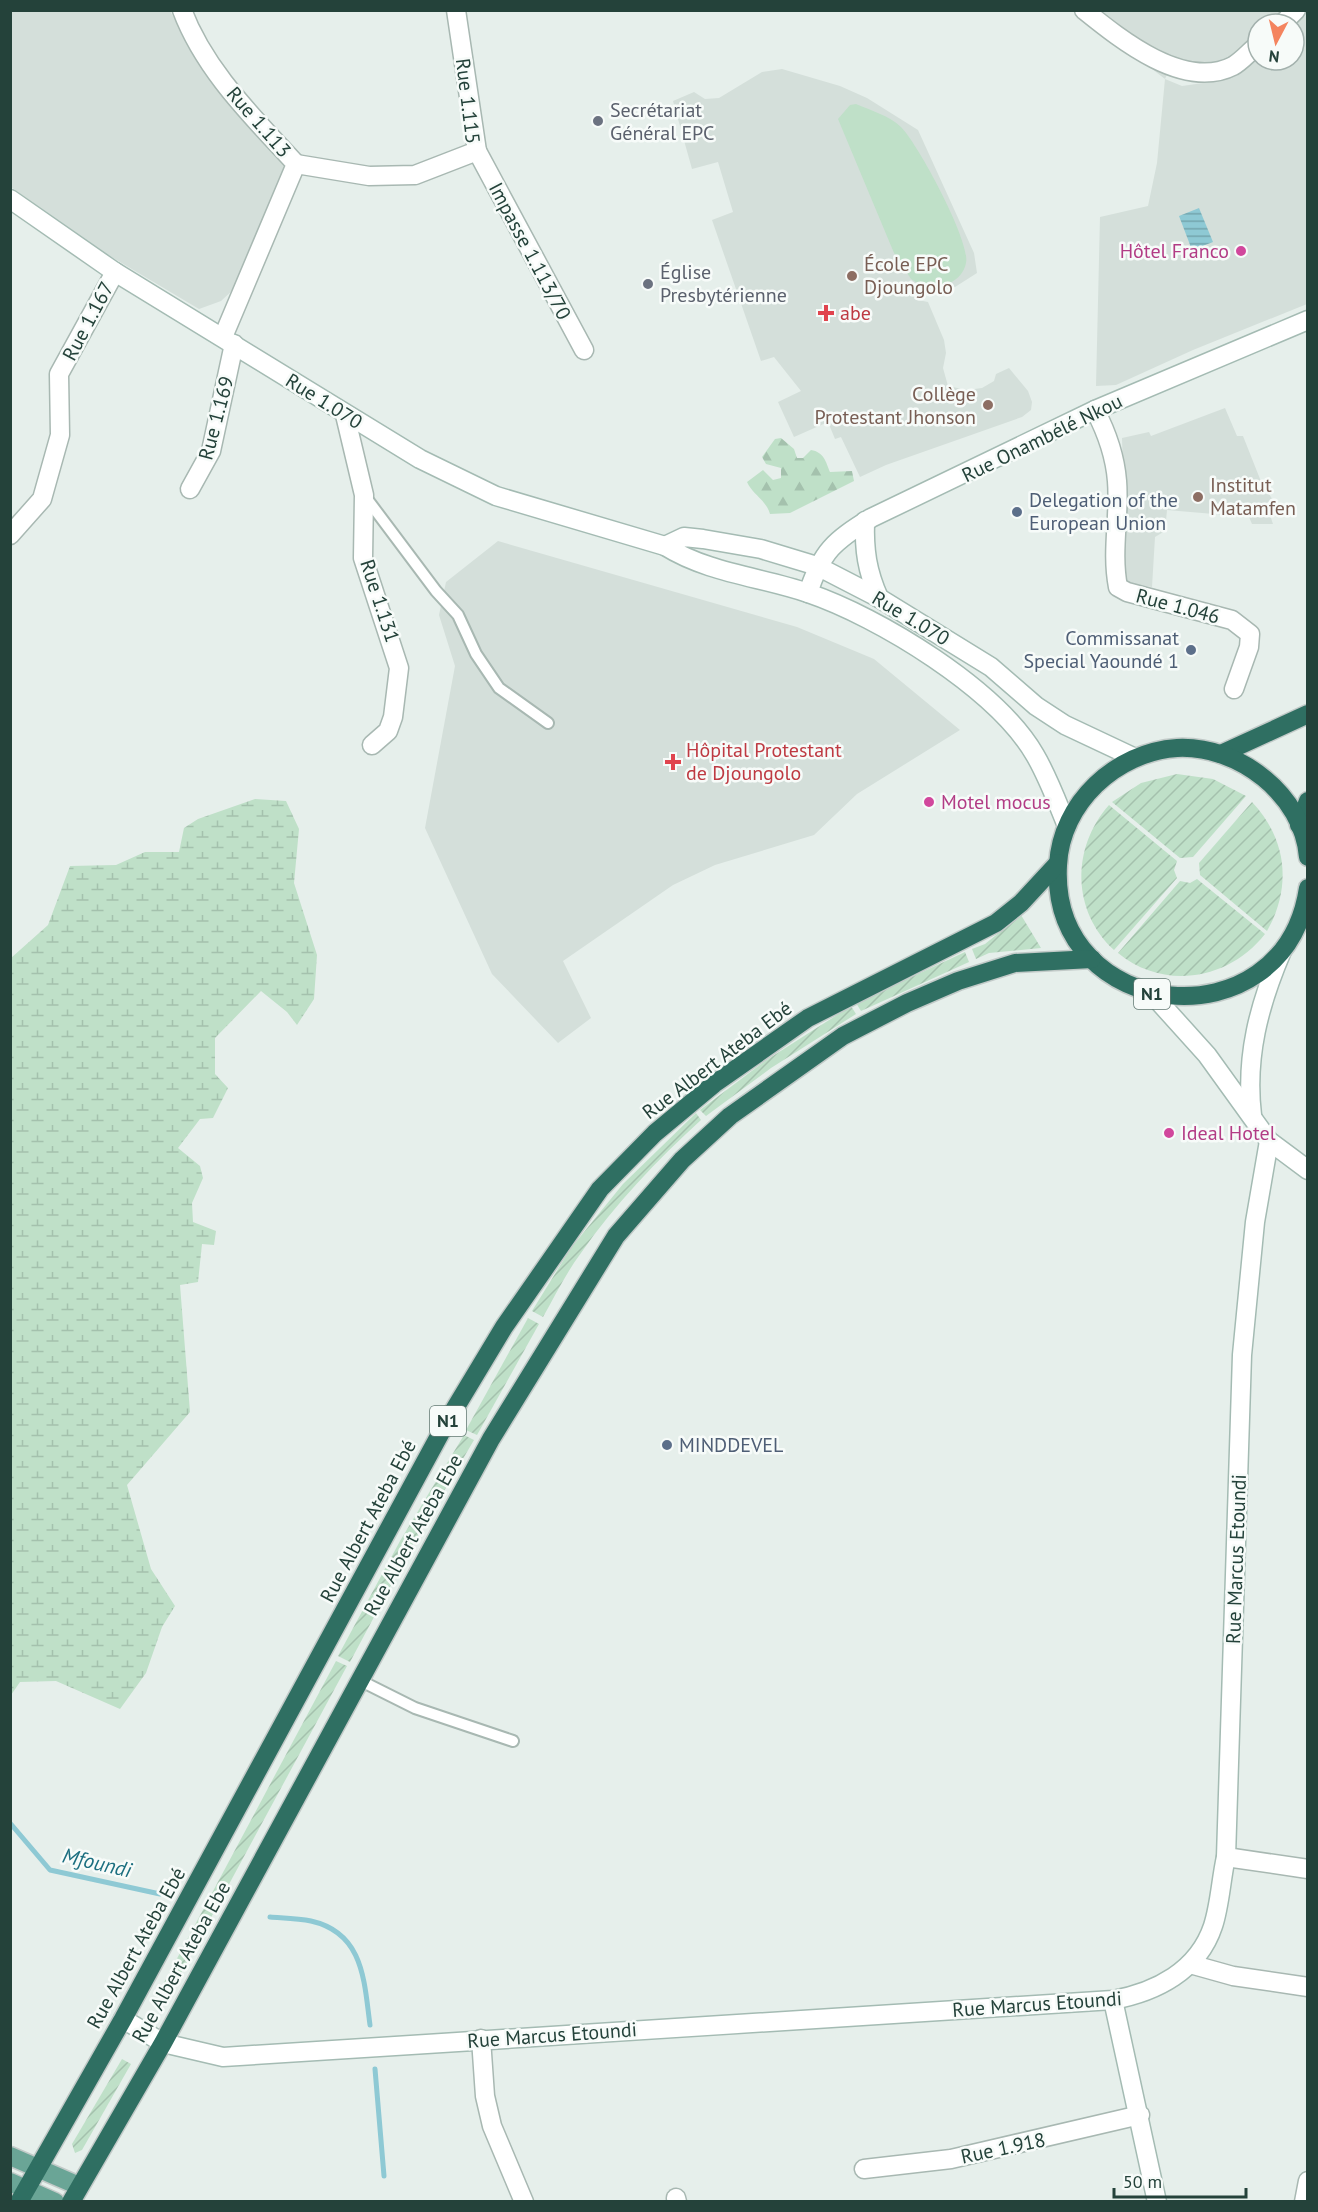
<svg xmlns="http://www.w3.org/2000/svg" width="1318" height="2212" font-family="'PT Sans',sans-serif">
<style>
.built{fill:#d4dfda}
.forest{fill:url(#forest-firs)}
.wetland{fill:url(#wetland-marsh)}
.garden{fill:url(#garden-furrows)}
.pitch{fill:#bfe0c8}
.water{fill:url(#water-rules)}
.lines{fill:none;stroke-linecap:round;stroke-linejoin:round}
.stream{stroke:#8ec9d4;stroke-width:5}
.lane-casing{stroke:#a8b8b2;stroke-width:14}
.street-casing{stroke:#a8b8b2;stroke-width:21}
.secondary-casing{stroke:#a4bbb3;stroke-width:21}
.primary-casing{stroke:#c2cac8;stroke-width:21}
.highway-casing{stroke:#c2cac8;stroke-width:21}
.lane{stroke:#fff;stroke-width:10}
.street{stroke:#fff;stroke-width:18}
.secondary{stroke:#fff;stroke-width:18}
.primary{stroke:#6aa596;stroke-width:18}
.highway{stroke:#2f6f62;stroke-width:18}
.worship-dot{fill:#6b7280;stroke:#f7fbf9;stroke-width:2}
.hotel-dot{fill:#d1479c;stroke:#f7fbf9;stroke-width:2}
.education-dot{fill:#8d6e63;stroke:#f7fbf9;stroke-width:2}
.health-dot{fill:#e0444e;stroke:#f7fbf9;stroke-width:2}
.service-dot{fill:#5c6f8a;stroke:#f7fbf9;stroke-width:2}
.labels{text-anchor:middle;stroke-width:5;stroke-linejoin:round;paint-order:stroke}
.shield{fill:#f7fbf9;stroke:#637a73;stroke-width:1.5}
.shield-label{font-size:18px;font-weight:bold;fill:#24423a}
.street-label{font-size:20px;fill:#24423a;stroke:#f7fbf9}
.worship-label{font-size:20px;fill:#5b616d;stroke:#f7fbf9;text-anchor:start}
.hotel-label{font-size:20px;fill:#b23c85;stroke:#f7fbf9;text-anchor:start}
.education-label{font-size:20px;fill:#785e54;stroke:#f7fbf9;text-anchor:start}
.health-label{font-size:20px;fill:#be3a42;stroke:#f7fbf9;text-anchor:start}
.service-label{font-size:20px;fill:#4e5e75;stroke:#f7fbf9;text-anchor:start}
.water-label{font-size:21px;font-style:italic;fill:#1c6f80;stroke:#f7fbf9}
</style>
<defs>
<pattern id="forest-firs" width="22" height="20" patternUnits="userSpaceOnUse" patternTransform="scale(1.5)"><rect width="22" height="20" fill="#bfe0c8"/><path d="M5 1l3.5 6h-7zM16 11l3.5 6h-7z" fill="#a4c1ad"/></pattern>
<pattern id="wetland-marsh" width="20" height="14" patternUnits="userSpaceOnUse" patternTransform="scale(1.5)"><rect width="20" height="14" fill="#bfe0c8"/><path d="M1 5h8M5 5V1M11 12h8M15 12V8" fill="none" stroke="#a4c1ad"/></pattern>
<pattern id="garden-furrows" width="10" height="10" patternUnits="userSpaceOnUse" patternTransform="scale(1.5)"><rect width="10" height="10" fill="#bfe0c8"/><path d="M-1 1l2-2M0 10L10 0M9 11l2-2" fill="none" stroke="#a4c1ad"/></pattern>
<pattern id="water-rules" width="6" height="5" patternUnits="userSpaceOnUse" patternTransform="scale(1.5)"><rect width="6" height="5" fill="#8ec9d4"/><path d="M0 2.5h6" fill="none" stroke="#74a5ad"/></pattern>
</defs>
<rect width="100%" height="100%" fill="#e6efeb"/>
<g class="built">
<polygon points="10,11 170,11 199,61 285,163 287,168 235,288 221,301 199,309 83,240 11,187"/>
<polygon points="1077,11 1286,11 1273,24 1258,24 1258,39 1233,61 1168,72 1165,79 1182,86 1224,80 1258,59 1294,60 1294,26 1307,12 1307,304 1193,350 1116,385 1096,386 1100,217 1148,206 1157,163 1165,79"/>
<polygon points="782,69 840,86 867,98 918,130 974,253 977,273 955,287 929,294 911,280 907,283 918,300 928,302 944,340 946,353 943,368 948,386 967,390 982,388 994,381 996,374 1009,368 1028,391 1032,402 1031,410 1022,417 886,465 860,477 841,437 835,439 828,422 794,437 778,402 801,391 774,357 761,361 712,220 733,212 718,162 692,169 673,101 694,92 705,99 719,98 762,72"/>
<polygon points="1225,408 1237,436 1243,436 1262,484 1273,500 1266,503 1273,524 1252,524 1249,517 1167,510 1165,531 1155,537 1152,587 1120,582 1126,472 1123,471 1122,438 1149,432 1151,436"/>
<polygon points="498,541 797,627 874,659 960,730 857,794 814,835 715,865 673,885 563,961 591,1018 558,1043 492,974 425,828 455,666 439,615 446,582"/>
</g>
<path class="forest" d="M781,438L794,449L797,458H803L811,450C824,452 826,462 830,472L852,471L854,481L790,513L770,514C766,500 753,495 747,482L763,470L773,480L781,478V468L766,464L762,457L775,439Z"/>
<polygon class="wetland" points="255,799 286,801 299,829 294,883 317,955 314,999 297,1025 287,1012 261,991 215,1038 215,1074 228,1088 213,1118 200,1119 178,1148 200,1166 203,1178 192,1203 193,1222 216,1231 214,1245 202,1244 198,1282 180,1285 190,1412 127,1485 151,1569 175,1606 162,1627 146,1673 120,1709 56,1681 20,1682 11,1695 11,958 48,925 70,866 116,865 145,852 179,852 184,828 198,819"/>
<g class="garden">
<polygon points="1177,774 1213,779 1246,796 1193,857 1180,858 1112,802 1141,783"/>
<path d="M1252,802C1287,839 1292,887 1267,931L1200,875L1199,863Z"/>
<path d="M1109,805L1177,861L1174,870L1177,878L1114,950C1072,911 1071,848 1109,805Z"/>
<path d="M1197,879L1265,934C1229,980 1164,991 1118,953L1180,881L1190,883Z"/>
<polygon points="1021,915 1041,948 989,953 976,959 972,949 985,944"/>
<polygon points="965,952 969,962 861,1011 856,1003"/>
<polygon points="851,1006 856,1014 771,1068 706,1116 700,1110 765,1061"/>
<path d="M696,1113L701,1120C657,1160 615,1204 581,1253C566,1273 555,1296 543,1317L532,1311L571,1248L623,1184Z"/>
<polygon points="528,1318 539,1324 477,1435 466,1430"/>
<polygon points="464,1435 474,1440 413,1544 350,1662 338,1656 400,1541"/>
<polygon points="336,1661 347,1666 167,1999 158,1994"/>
<polygon points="122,2059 131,2064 82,2150 75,2153 72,2144"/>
</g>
<path class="pitch" d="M856,104C872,111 888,115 901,127C918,144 971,242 966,263C962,282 943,287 927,289L911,279L894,253L838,119L850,105Z"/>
<polygon class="water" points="1199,208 1213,242 1192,250 1179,216"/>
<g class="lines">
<g class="stream">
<polyline points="10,1823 50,1870 160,1894"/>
<path d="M270,1917C283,1918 298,1918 311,1921C364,1933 364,1981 370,2025"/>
<polyline points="375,2069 384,2176"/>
</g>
<g class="lane-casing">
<g id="lane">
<polyline points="364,495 436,591 458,615 476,654 499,688 548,723"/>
<polyline points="359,1680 415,1708 513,1741"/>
</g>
</g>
<g class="street-casing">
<g id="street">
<path d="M182,10C205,71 253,117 296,164L223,337"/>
<path d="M1084,10C1120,39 1184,91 1233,66C1242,61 1250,51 1258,45"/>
<polyline points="1282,24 1296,10"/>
<polyline points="477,151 584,350"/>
<polyline points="296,164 369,176 415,175 477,151 456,10"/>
<path d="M1095,410C1107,433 1115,455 1117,481C1120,516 1111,551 1118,587L1127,592L1232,620L1250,634L1249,647L1234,689"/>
<polyline points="345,415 364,495 363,558 399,668 393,717 388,731 372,745"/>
<polyline points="190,489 211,451 234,344"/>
<polyline points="10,535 42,499 60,435 59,374 115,272"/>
<polyline points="1226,1857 1308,1869"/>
<polyline points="1190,1964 1233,1976 1308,1987"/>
<polyline points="481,2039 485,2096 492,2126 524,2202"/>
<polyline points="864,2169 951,2159 1140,2115"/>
<polyline points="676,2198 677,2202"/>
<polyline points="1304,2202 1308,2181"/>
</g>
</g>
<g class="secondary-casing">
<g id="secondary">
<path d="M10,199L115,272L420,459L496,496L665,546C708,573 761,577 808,593C879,617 997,689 1035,755C1048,777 1057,802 1067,826"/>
<path d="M865,521C864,550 867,571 879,598"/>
<polyline points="665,546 684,537 703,539 761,549 817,566 879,598 991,667 1036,706 1065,725 1135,758"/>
<path d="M808,593C822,551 834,541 871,518L1095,410L1308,320"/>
<polyline points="1152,994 1207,1055 1269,1141 1308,1170"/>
<path d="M1252,1115C1245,1057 1259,1005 1282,951"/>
<polyline points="1113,2000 1157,2202"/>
<path d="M123,2019L163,2043L223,2057L1113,2000C1156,1992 1198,1971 1213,1926C1220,1905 1221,1879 1226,1857L1242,1355L1255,1222L1269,1141"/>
</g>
</g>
<g class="primary-casing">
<g id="primary">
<polyline points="10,2156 79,2186"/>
<polyline points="10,2182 55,2202"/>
</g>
</g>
<g class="highway-casing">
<g id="highway">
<polyline points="1221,754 1308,714"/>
<polyline points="1299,825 1308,801"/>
<path d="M1308,857C1303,795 1239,745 1177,748C1116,752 1061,803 1058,865C1049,1023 1284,1047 1308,888"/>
<polyline points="19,2202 123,2019 445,1425 504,1327 600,1189 655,1133 714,1084 808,1018 996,923 1021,903 1058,863"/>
<polyline points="71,2202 163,2043 491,1439 616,1236 682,1160 730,1116 843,1036 907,1003 958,981 1015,963 1092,959"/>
</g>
</g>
<use href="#lane" class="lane"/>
<use href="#street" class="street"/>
<use href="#secondary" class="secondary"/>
<use href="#primary" class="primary"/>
<use href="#highway" class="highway"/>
</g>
<g class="worship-dot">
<circle cx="598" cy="121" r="6"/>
<circle cx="648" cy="284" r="6"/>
</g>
<g class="hotel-dot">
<circle cx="1241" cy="251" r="6"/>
<circle cx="929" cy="802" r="6"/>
<circle cx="1169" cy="1133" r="6"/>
</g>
<g class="education-dot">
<circle cx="852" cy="276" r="6"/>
<circle cx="988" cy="405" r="6"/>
<circle cx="1198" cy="497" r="6"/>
</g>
<g class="health-dot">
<path d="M823 304h6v6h6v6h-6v6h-6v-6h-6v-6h6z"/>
<path d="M670 753h6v6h6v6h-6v6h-6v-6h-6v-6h6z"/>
</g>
<g class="service-dot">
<circle cx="1017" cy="512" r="6"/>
<circle cx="1191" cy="650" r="6"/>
<circle cx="667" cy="1445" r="6"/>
</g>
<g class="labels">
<g class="shield">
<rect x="1134" y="979" width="36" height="30" rx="4.5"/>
<rect x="430" y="1406" width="36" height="30" rx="4.5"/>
</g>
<g class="shield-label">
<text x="1152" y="1000">N1</text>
<text x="448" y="1427">N1</text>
</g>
<g class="street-label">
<text transform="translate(468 101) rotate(83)" y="7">Rue 1.115</text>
<text transform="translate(259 122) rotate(49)" y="7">Rue 1.113</text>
<text transform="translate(530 251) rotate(62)" y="7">Impasse 1.113/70</text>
<text transform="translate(88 321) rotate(-62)" y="7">Rue 1.167</text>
<text transform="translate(324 401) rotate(32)" y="7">Rue 1.070</text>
<text transform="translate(216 418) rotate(-75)" y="7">Rue 1.169</text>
<text transform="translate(1042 438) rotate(-26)" y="7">Rue Onambélé Nkou</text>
<text transform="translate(380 601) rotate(72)" y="7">Rue 1.131</text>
<text transform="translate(1178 606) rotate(15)" y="7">Rue 1.046</text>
<text transform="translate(911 618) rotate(31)" y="7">Rue 1.070</text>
<text transform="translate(717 1060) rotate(-37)" y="7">Rue Albert Ateba Ebé</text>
<text transform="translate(368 1521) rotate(-62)" y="7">Rue Albert Ateba Ebé</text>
<text transform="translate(413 1535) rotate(-61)" y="7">Rue Albert Ateba Ebe</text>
<text transform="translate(1236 1559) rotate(-88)" y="7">Rue Marcus Etoundi</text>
<text transform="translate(136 1948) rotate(-61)" y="7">Rue Albert Ateba Ebé</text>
<text transform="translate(181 1962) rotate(-61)" y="7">Rue Albert Ateba Ebe</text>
<text transform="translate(1037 2004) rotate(-4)" y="7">Rue Marcus Etoundi</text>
<text transform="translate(552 2035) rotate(-4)" y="7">Rue Marcus Etoundi</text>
<text transform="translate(1003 2148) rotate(-12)" y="7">Rue 1.918</text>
</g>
<g class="worship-label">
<text x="610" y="117">Secrétariat<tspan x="610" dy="23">Général EPC</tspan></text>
<text x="660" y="279">Église<tspan x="660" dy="23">Presbytérienne</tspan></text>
</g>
<g class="hotel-label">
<text x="1229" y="258" text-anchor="end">Hôtel Franco</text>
<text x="941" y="809">Motel mocus</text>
<text x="1181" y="1140">Ideal Hotel</text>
</g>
<g class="education-label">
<text x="864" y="271">École EPC<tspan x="864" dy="23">Djoungolo</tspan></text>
<text x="976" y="401" text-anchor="end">Collège<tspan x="976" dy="23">Protestant Jhonson</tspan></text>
<text x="1210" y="492">Institut<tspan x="1210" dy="23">Matamfen</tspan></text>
</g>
<g class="health-label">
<text x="840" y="320">abe</text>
<text x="686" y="757">Hôpital Protestant<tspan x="686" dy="23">de Djoungolo</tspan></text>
</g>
<g class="service-label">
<text x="1029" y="507">Delegation of the<tspan x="1029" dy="23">European Union</tspan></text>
<text x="1179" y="645" text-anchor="end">Commissanat<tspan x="1179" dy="23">Special Yaoundé 1</tspan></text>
<text x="679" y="1452">MINDDEVEL</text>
</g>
<g class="water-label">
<text transform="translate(97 1863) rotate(13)" y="7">Mfoundi</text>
</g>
</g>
<rect width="1318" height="2212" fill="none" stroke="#24423a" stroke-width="24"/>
<g transform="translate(1276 42) rotate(187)"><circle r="28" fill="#f7fbf9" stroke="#a3b1ad" stroke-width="1.5"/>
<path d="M0-4.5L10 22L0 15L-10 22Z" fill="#f4845f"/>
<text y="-9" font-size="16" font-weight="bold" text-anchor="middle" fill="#24423a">N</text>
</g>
<path d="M1114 2188v9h132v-9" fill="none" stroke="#24423a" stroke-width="3"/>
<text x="1123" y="2188" font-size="18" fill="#24423a" stroke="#f7fbf9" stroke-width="4.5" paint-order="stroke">50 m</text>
</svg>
